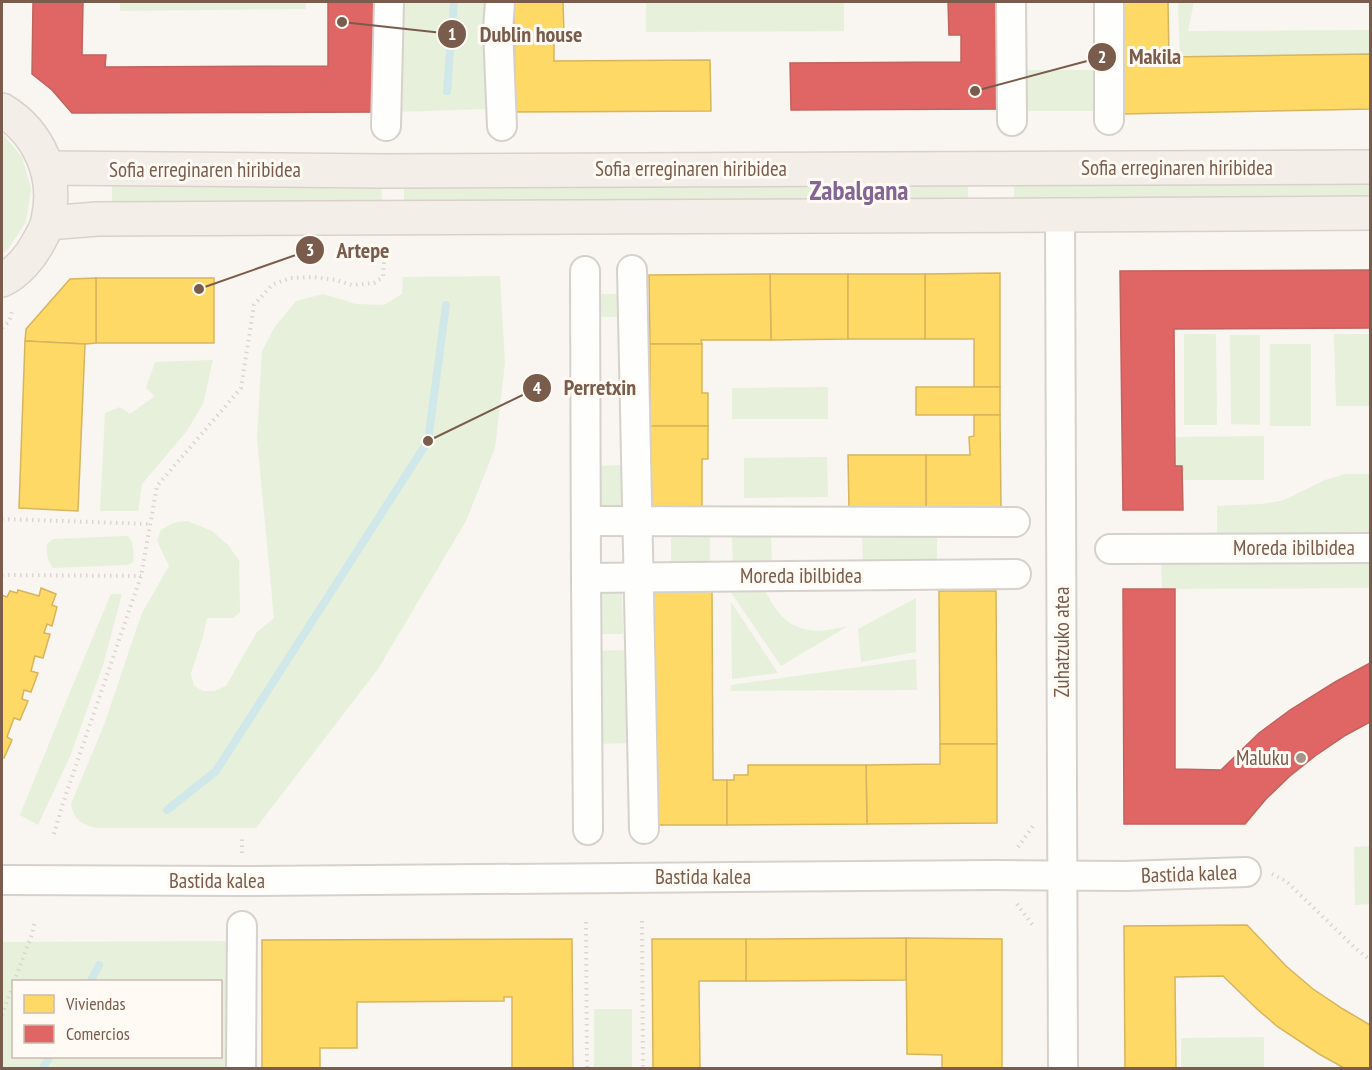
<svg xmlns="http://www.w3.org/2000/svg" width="1372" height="1070" font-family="'PT Sans Narrow',sans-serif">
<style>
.green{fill:#e7f0db;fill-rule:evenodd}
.homes{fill:#ffd966;stroke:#d7b45e;stroke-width:1.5}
.shops{fill:#e06666;stroke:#c1635e;stroke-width:1.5}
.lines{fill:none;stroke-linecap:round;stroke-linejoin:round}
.stream{stroke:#d0e8ea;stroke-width:8}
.minor-casing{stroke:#d7d1cb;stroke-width:32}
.major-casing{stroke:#dad1cc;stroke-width:36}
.path{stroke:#dcd5d0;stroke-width:4;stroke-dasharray:1.5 4.5;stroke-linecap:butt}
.minor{stroke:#fefefd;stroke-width:28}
.major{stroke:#f3eee8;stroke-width:33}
.poi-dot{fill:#a69286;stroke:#fffaf3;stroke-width:2}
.labels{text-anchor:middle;stroke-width:6;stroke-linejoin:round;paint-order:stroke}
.street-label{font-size:21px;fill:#7a5c4d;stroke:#fffaf3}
.poi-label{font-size:21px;fill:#7a5c4d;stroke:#fffaf3;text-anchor:end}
.district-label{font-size:27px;font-weight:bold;fill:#846695;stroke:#fffaf3}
.leader{fill:none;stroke:#7a5c4d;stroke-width:2}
.callout-dot{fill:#7a5c4d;stroke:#fffaf3;stroke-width:2}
.mark-label{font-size:18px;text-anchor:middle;font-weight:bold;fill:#fff}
.callout-label{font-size:22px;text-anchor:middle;font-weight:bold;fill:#7a5c4d;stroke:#fffaf3;stroke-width:6;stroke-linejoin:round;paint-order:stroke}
</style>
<rect width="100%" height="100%" fill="#f9f5f0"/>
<g class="green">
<polygon points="120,2 306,2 306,9 120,11"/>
<polygon points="401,2 484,2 488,109 395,112"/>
<polygon points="646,2 844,2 844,31 646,32"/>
<polygon points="1178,2 1194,2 1188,31 1370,30 1370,54 1180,57"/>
<polygon points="1024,70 1096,70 1097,111 1023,111"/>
<polygon points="2,133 22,157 31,189 26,222 8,249 2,254"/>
<polygon points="1370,180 1370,199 1014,203 1014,182"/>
<polygon points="381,183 382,203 112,204 112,184"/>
<rect x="404" y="183" width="564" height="19"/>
<path d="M500,276L505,363L495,448L466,521L378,669L256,828H96C80,823 75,821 71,804L104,725L142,613L169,566L157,541L161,530L173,523L187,521L212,531L228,545L239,560L240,612L233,618H207L203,636L191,674L194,686L203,691H214L226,686L257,632L274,618L257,438L262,351L274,328L296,301L323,294L356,304L384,305L402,294L403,277Z"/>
<polygon points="597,294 621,294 621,317 596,317"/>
<polygon points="1184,334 1216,334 1217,425 1184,425"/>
<polygon points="1334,334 1370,334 1370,406 1336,406"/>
<polygon points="1230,335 1260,335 1260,425 1231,424"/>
<rect x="1270" y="344" width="41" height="82"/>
<polygon points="213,360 203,404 186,432 142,484 138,511 100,511 105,413 120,407 130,414 155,396 146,388 155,362"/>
<polygon points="828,387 828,419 732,419 732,388"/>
<polygon points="1264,436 1264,480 1183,480 1182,466 1175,466 1175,437"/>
<polygon points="827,457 828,497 744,498 744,458"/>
<polygon points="622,465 622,510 598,510 597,466"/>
<polygon points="1345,474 1370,474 1370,539 1217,538 1217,506 1263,504 1284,500 1325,480"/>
<path d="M128,536C134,543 134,552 133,562L128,565L53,568C47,560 46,553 47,544L53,539Z"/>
<polygon points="862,536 937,536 937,563 863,563"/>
<polygon points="710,537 710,563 671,563 671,538"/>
<polygon points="732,537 771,537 772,563 733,564"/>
<polygon points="1370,556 1370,588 1162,589 1161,558"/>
<path d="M764,590C769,597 773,605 777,611C796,635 822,633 848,626L781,666L730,591Z"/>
<polygon points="597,591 622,591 623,634 598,634"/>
<polygon points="111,594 122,594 103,665 71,754 38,825 20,815 70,692"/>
<polygon points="916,598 916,652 861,662 858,629"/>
<polygon points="731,602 778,673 732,679"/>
<polygon points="629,650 631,743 593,744 591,651"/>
<polygon points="916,659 917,690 731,691 731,685"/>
<polygon points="1370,846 1370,904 1355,905 1354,847"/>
<path d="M231,941V1068H2V942ZM14,982H220V1056H14Z"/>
<rect x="594" y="1009" width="38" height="59"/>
<polygon points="1264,1037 1264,1068 1181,1068 1181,1038"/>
</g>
<g class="homes">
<polygon points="514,2 563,2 564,36 554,36 554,61 710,60 711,111 515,112"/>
<polygon points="1119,2 1168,2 1169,57 1370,54 1370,109 1121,114"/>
<polygon points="1000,273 1000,387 974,387 974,339 925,339 925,274"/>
<polygon points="770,274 848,274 848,339 771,340"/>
<polygon points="770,274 771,340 701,340 702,344 650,344 649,275"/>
<rect x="848" y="274" width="77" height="65"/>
<rect x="96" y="278" width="118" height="65"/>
<polygon points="96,278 96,343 85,344 25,341 26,329 70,279"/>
<polygon points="25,341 85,344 78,511 19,508"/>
<polygon points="650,344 702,344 702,393 708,393 708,426 650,426"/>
<rect x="916" y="387" width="84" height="28"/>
<polygon points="974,415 1000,415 1001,508 926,508 926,455 970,455 969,437 974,436"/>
<polygon points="650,426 708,426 708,459 702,459 702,509 650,509"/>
<polygon points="848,455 926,455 926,508 849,508"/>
<polygon points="41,588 56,594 52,605 57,607 52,626 47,624 44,633 50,634 43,658 35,656 31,671 38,673 31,692 24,690 22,699 28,701 20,720 14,718 7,737 12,740 4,758 2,758 2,595 7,597 10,591 17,593 18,590 39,596"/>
<polygon points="650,591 712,591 713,780 727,780 727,825 652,825"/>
<polygon points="939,591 996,591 997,744 940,744"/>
<polygon points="940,744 997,744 997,823 867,824 866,765 940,764"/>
<polygon points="748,765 866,765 867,824 727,825 727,780 734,780 734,775 748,775"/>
<polygon points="1247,925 1286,966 1313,989 1343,1009 1370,1025 1370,1068 1344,1068 1319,1054 1278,1027 1257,1009 1223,976 1175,977 1176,1068 1125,1068 1124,926"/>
<polygon points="906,938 1002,939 1002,1068 942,1068 942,1055 907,1054"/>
<polygon points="906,938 906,980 746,981 746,939"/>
<polygon points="572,939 573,1068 512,1068 512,997 504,997 504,1001 357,1002 357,1048 320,1048 320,1068 262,1068 262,940"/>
<polygon points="652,939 746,939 746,981 699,981 700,1068 653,1068"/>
</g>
<g class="shops">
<polygon points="33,2 83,2 82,55 106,55 105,67 328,66 328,2 379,2 379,112 72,113 52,90 32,74"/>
<polygon points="948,2 996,2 997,109 791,110 790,63 961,62 961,35 949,35"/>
<polygon points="1370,270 1370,328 1174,329 1175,466 1182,466 1183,510 1123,510 1120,271"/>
<polygon points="1123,589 1175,589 1175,769 1221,770 1259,733 1290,710 1335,682 1370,663 1370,722 1346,735 1315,756 1290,776 1266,799 1245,824 1124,824"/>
</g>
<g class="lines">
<g class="stream">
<polyline points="447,91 454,2"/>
<polyline points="167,810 216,771 428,441 446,305"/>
<polyline points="90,982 99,965"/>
<polyline points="43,1068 50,1056"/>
</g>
<g class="minor-casing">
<g id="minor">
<polyline points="500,2 498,29 502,126"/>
<polyline points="1011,2 1012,121"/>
<polyline points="1109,2 1109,120"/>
<polyline points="386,126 389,2"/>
<polyline points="1060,215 1063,1068"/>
<polyline points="632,270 644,829"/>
<polyline points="585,271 586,578 588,830"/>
<polyline points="586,521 1015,522"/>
<polyline points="1110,549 1370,548"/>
<polyline points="586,578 1016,574"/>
<polyline points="2,880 242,881 997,875 1125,876 1246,872"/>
<polyline points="241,1068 242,926"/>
</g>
</g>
<g class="major-casing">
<g id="major">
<path d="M2,110C40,133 58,177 48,220C47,228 42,235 39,241C31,257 17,273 2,280"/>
<polyline points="47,168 385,171 1370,167"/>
<polyline points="48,223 97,219 1060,215 1370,213"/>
</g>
</g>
<g class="path">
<polyline points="2,328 9,322 13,308"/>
<polyline points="2,519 150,524"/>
<polyline points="2,575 141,576"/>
<polyline points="54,834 62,806 141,576 157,486 241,388 254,305 272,285 290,278 313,277 336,280 352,285 374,283 383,277 385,247"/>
<polyline points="1018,847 1033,826"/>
<polyline points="242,853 242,837"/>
<polyline points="1272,874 1286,881 1355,948 1370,960"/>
<polyline points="1017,904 1034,927"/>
<polyline points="642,921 643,1068"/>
<polyline points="586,922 587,1068"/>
<polyline points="14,982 32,934 35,921"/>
<polyline points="2,1015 14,983"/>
</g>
<use href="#minor" class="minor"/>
<use href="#major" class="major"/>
</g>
<circle class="poi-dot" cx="1301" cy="758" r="6"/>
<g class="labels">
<g class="street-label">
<text x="1177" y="175">Sofia erreginaren hiribidea</text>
<text x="691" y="176">Sofia erreginaren hiribidea</text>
<text x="205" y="177">Sofia erreginaren hiribidea</text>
<text x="1294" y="555">Moreda ibilbidea</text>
<text x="801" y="583">Moreda ibilbidea</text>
<text transform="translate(1062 642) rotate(-90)" y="7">Zuhatzuko atea</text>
<text transform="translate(1189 874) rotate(-2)" y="7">Bastida kalea</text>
<text x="703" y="884">Bastida kalea</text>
<text x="217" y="888">Bastida kalea</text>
</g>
<g class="poi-label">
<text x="1289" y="765">Maluku</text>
</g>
<g class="district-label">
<text x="859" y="200">Zabalgana</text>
</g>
</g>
<path class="leader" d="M342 22L452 34M975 91L1102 57M199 289L310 250M428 441L537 388"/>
<g class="callout-dot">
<circle cx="342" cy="22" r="6"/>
<circle cx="975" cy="91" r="6"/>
<circle cx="199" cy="289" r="6"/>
<circle cx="428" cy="441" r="6"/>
<circle cx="452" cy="34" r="15"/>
<circle cx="1102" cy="57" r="15"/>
<circle cx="310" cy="250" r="15"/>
<circle cx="537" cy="388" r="15"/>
</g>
<g class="mark-label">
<text x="452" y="40">1</text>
<text x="1102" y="63">2</text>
<text x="310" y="256">3</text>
<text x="537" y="394">4</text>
</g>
<g class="callout-label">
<text x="531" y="42">Dublin house</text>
<text x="1155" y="64">Makila</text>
<text x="363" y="258">Artepe</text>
<text x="600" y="395">Perretxin</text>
</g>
<rect width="1372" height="1070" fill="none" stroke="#7a5c4d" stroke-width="6"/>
<rect x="12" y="980" width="210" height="78" fill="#fffaf3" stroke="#cabbb1" stroke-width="1.5"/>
<rect x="24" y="995" width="30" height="18" fill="#ffd966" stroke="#cabbb1" stroke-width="1.5"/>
<text x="66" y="1010" font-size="18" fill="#7a5c4d">Viviendas</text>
<rect x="24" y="1025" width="30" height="18" fill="#e06666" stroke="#cabbb1" stroke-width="1.5"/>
<text x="66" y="1040" font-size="18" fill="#7a5c4d">Comercios</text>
</svg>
